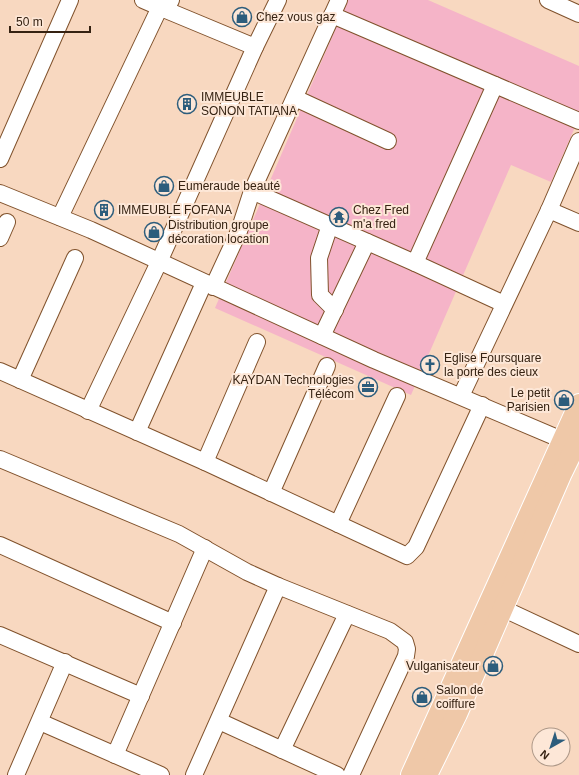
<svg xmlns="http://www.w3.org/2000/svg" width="579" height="775" font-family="Arial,sans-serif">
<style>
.green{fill:#f5b4c8}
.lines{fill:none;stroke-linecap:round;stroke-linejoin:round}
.minor-casing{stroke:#80522c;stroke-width:18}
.major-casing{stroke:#fff;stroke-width:22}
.minor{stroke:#fff;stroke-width:16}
.major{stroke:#efc8a8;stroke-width:20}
.labels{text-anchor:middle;stroke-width:4;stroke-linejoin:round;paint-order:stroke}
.poi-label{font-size:12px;fill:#352212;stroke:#fde7d7;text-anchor:start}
</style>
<rect width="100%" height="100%" fill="#f8d8c0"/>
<polygon class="green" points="348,0 428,0 579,66 579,118 551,182 511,165 411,395 215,308"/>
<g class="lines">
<g class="minor-casing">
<g id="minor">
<polyline points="143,0 166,10"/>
<polyline points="171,0 166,10 255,47"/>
<polyline points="339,0 252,191 415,263 504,304"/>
<polyline points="548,0 579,14"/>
<polyline points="332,15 579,121"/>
<polyline points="295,98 388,141"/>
<polyline points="0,159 70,0"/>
<polyline points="0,193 91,230 374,360 574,445"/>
<polyline points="549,210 579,223"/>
<polyline points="60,217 160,7"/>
<polyline points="330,225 319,258 320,295 335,310"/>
<polyline points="0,238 7,222"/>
<polyline points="415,263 495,85"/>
<polyline points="213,287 239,231 252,191"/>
<polyline points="322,336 367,242"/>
<polyline points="0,371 205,462 407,556 416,547 482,405"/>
<polyline points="20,380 75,258"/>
<polyline points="461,396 549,210 579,141"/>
<polyline points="88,411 159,262 255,47 278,0"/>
<polyline points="137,432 204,283"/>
<polyline points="0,459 179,534 247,572 278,586 390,631 405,642 407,649 406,656 351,775"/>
<polyline points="205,462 257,342"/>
<polyline points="271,493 327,366"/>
<polyline points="338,524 397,396"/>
<polyline points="0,545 173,623"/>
<polyline points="504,609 579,644"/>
<polyline points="0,635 141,696"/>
<polyline points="219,721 337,775"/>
<polyline points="40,722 161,775"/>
<polyline points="282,750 347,614"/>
<polyline points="115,755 205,548"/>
<polyline points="16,775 65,662"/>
<polyline points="194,775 278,586"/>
</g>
</g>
<g class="major-casing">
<g id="major">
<polyline points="411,775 579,404"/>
<polyline points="427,775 457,714 561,475 579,438"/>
</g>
</g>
<use href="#minor" class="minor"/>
<use href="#major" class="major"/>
</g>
<defs>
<g id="shop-ring" transform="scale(1)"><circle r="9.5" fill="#fde7d7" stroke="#2d5d7c" stroke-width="1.5"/><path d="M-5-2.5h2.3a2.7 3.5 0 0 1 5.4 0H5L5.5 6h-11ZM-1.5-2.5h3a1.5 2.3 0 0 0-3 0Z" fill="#2d5d7c"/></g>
<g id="building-ring" transform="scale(1)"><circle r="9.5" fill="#fde7d7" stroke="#2d5d7c" stroke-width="1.5"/><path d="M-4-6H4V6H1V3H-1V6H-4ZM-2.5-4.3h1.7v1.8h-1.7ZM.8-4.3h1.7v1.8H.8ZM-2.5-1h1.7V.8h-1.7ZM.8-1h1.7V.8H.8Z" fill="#2d5d7c"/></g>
<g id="temple-ring" transform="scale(1)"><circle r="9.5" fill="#fde7d7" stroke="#2d5d7c" stroke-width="1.5"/><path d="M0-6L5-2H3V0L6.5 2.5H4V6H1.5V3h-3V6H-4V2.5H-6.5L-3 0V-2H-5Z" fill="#2d5d7c"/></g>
<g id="church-ring" transform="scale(1)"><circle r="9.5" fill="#fde7d7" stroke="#2d5d7c" stroke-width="1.5"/><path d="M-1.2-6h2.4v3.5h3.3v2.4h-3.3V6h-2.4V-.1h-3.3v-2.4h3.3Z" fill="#2d5d7c"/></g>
<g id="office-ring" transform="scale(1)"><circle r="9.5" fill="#fde7d7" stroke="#2d5d7c" stroke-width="1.5"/><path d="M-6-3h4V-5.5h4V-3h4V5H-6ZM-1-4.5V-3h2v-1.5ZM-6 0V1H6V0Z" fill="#2d5d7c"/></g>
</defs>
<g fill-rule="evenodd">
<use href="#shop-ring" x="242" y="17"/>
<use href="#building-ring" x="187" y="104"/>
<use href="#shop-ring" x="164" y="186"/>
<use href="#building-ring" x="104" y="210"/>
<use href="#temple-ring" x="339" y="217"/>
<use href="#shop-ring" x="154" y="232"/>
<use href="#church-ring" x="430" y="365"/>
<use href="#office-ring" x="368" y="387"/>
<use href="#shop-ring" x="564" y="400"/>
<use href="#shop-ring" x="493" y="666"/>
<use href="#shop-ring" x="422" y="697"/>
</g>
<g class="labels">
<g class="poi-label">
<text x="256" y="21">Chez vous gaz</text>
<text x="201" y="101">IMMEUBLE<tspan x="201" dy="14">SONON TATIANA</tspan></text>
<text x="178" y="190">Eumeraude beauté</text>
<text x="118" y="214">IMMEUBLE FOFANA</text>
<text x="353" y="214">Chez Fred<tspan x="353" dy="14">m'a fred</tspan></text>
<text x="168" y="229">Distribution groupe<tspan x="168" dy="14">décoration location</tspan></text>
<text x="444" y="362">Eglise Foursquare<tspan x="444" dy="14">la porte des cieux</tspan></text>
<text x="354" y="384" text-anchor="end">KAYDAN Technologies<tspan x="354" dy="14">Télécom</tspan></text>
<text x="550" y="397" text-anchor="end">Le petit<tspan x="550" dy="14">Parisien</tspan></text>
<text x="479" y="670" text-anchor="end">Vulganisateur</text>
<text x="436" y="694">Salon de<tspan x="436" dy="14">coiffure</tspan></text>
</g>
</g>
<g transform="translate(551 747) rotate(219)"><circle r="19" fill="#fde7d7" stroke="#ad9888"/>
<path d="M0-3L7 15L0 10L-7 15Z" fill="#2d5d7c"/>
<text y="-6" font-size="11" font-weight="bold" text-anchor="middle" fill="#352212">N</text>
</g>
<path d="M10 26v6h80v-6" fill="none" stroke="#352212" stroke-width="2"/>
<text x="16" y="26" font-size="12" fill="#352212" stroke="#fde7d7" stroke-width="3" paint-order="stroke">50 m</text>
</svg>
